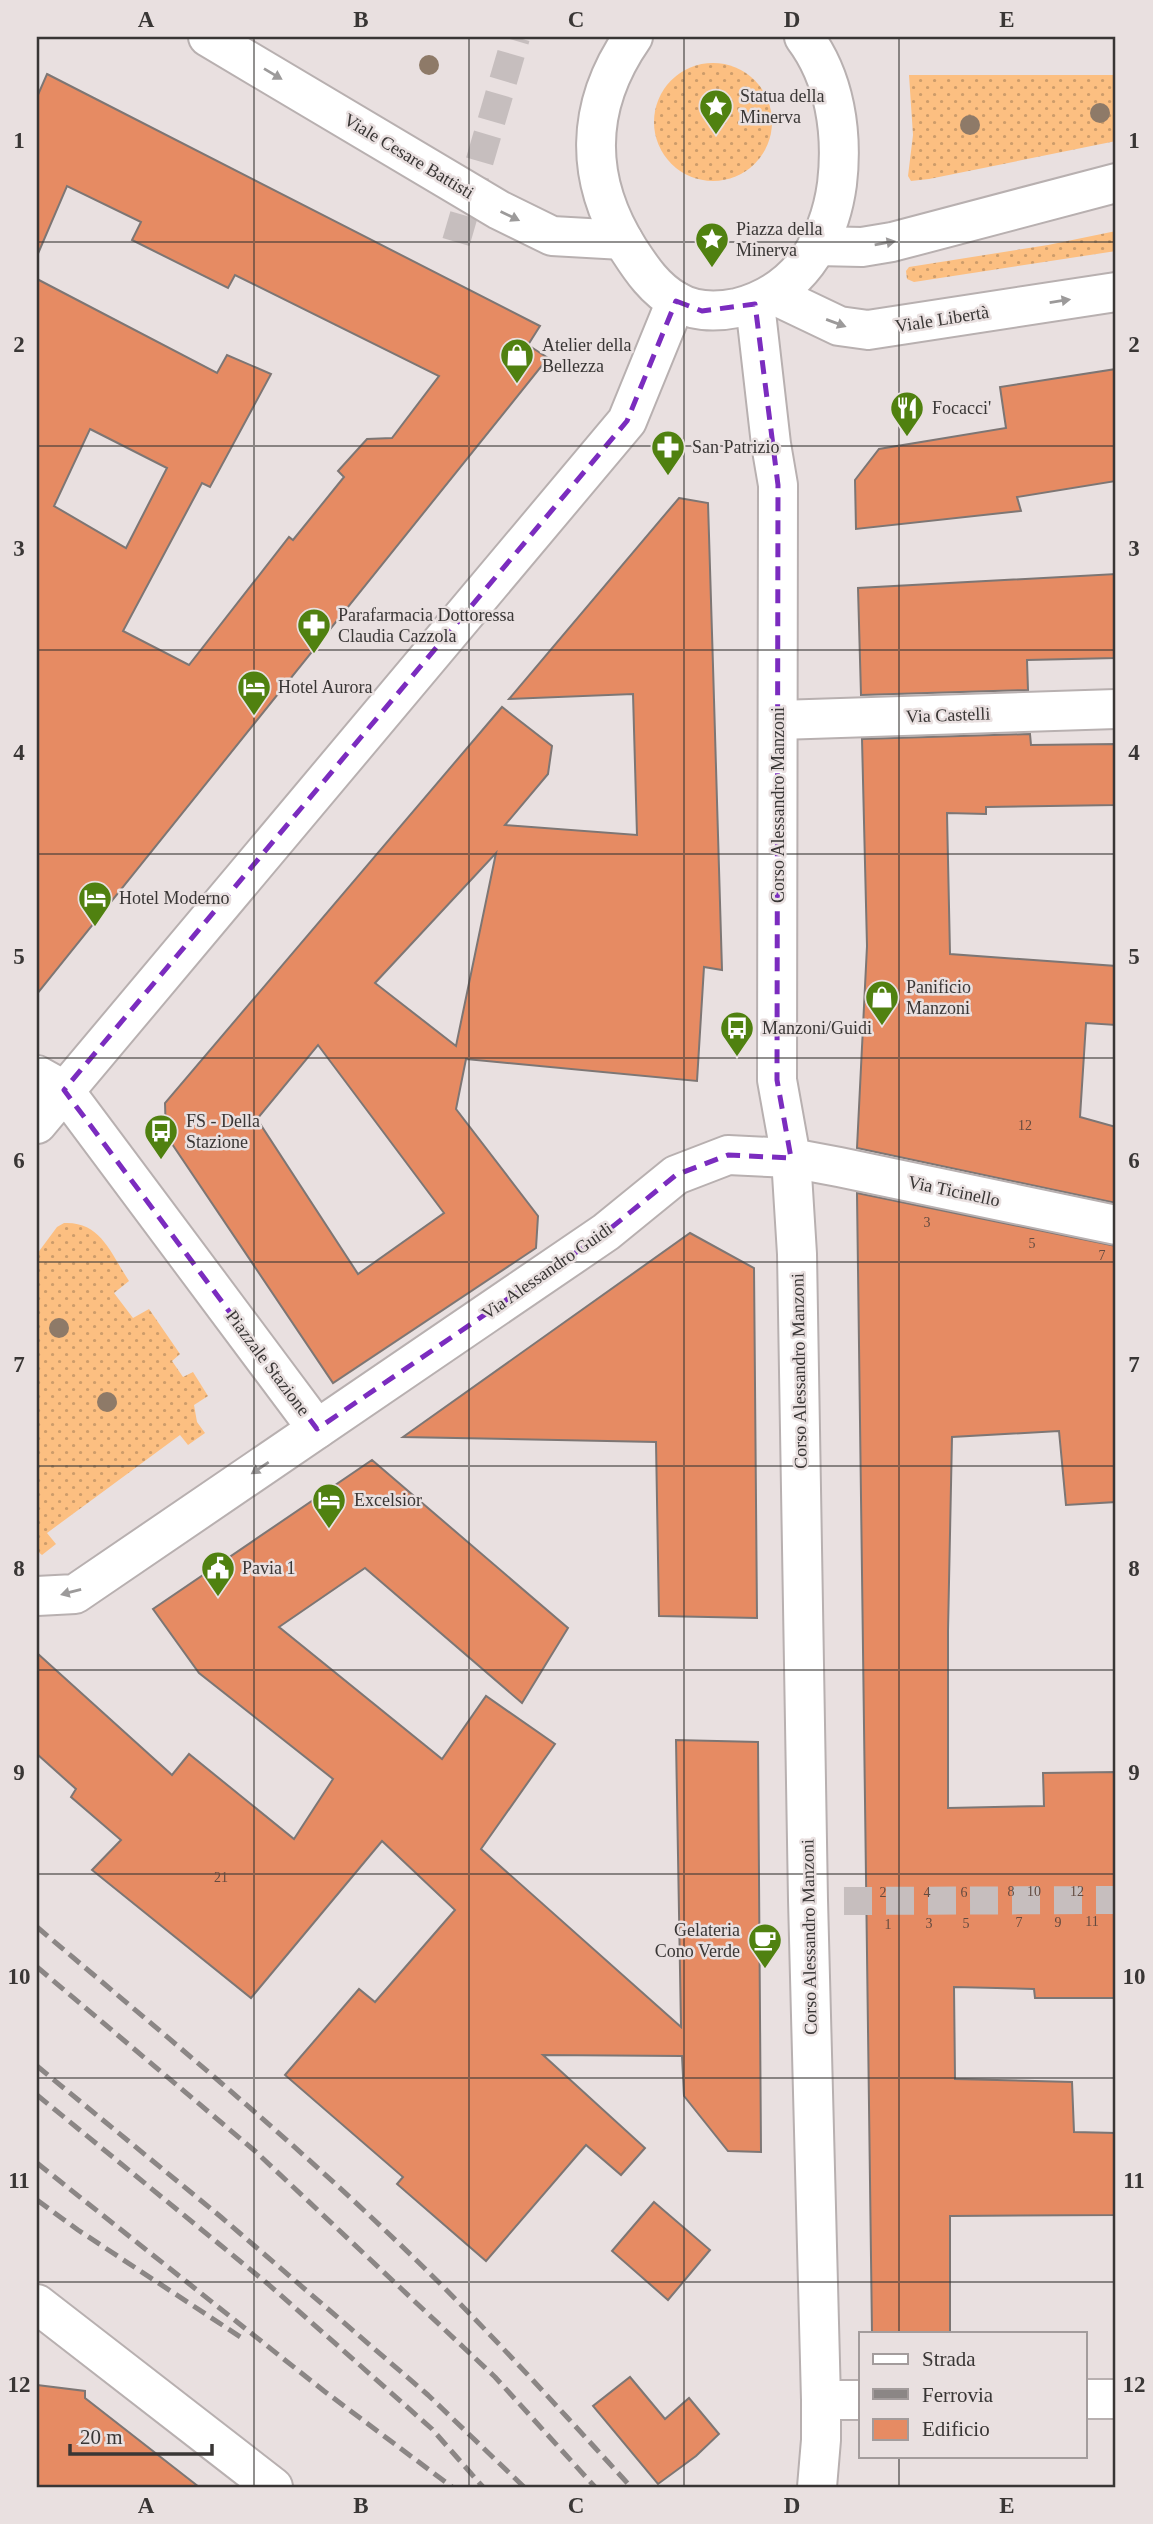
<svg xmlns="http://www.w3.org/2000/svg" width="1153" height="2524" font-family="'Times New Roman',serif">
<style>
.grass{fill:url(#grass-dots)}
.building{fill:#e68b63;stroke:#7d7674;stroke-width:2;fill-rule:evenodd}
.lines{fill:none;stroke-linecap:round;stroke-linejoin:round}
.pedestrian-tunnel{stroke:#c6bebe;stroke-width:28;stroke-dasharray:28 14;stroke-linecap:butt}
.minor-casing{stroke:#b8b0b0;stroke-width:42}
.tertiary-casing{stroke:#b8b0b0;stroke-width:42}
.secondary-casing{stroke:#b8b0b0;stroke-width:42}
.minor{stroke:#fff;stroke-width:38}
.tertiary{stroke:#fff;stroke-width:38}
.secondary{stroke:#fff;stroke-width:38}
.rail{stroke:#8b8685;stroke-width:5;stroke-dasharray:14 7;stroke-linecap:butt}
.tree{fill:#8e7a68}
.oneway{fill:#9c9a9a}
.marked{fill:none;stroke:#7b2cbf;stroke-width:5;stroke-dasharray:14 9;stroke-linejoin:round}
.grid{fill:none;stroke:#393635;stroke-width:2;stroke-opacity:0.55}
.labels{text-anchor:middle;stroke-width:5;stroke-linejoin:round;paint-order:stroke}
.number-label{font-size:14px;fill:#644b40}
.poi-label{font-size:18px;fill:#393635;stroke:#e9e0e0;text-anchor:start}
.street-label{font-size:18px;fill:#393635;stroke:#e9e0e0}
.neatline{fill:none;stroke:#393635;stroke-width:2.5}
.grid-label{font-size:23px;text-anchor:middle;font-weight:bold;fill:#393635}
</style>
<defs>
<pattern id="grass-dots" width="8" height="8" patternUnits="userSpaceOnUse" patternTransform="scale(1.75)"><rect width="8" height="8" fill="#fcbf81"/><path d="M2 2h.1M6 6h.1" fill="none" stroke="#cd9c6a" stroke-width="1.8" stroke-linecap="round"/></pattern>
</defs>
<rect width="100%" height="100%" fill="#e9e0e0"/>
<g class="grass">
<circle cx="713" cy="122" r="59"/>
<polygon points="909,75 1116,75 1116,141 929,179 911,181 908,176 913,135"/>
<polygon points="1116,231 1116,251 914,282 907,279 906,271 909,267 1048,245"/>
<path d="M64,1223C101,1221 111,1254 129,1281L114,1293L133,1318L149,1309L180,1354L172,1361L183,1377L193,1372L208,1396L194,1405L197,1422L205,1433L188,1445L180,1435L47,1533L56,1544L42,1555L37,1551V1254L57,1227Z"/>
</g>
<g class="building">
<path d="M47,74L540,326L528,345L548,358L37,994V279L217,373L227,355L271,374L210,487L202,483L123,631L189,665L289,537L293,540L344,477L338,471L367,439L392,438L439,376L235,275L228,288L132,240L141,222L67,186L37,256V97ZM90,429L167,468L126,548L54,506Z"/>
<polygon points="1116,369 1116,481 1017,497 1021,511 856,529 855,480 879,449 1006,428 1000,387"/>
<path d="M679,498L708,503L713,666L722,970L704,967L697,1081L466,1059L456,1109L538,1216L536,1248L333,1383L166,1135L165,1103L502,707L552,746L548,774L505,825L637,835L633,694L509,699ZM496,853L456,1046L375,983ZM318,1045L444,1213L358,1274L257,1119Z"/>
<polygon points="1116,574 1116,658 1027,660 1028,690 861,695 858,588"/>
<polygon points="1030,734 1031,745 1116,744 1116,805 986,807 986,814 947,813 950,954 1116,966 1116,1025 1086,1023 1080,1117 1116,1127 1116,1203 857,1148 867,946 862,739"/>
<polygon points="857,1193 1116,1246 1116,1502 1066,1505 1059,1431 952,1437 948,1631 948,1808 1044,1806 1043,1773 1116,1772 1116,1998 1035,1998 1034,1989 954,1987 955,2079 1072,2082 1074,2132 1116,2133 1116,2215 950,2216 950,2333 872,2333"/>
<polygon points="690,1233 754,1268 757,1618 659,1616 656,1442 403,1437"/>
<polygon points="372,1460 568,1628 522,1703 365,1568 279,1627 442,1759 486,1696 555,1744 481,1849 681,2027 676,1740 758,1742 761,2152 728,2151 684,2096 682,2056 543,2055 645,2148 621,2175 586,2145 486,2261 397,2184 403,2177 285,2075 359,1989 375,2002 455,1910 382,1841 251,1998 92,1870 121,1840 71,1797 76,1789 37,1754 37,1653 172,1775 189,1754 294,1839 333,1779 199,1673 153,1609"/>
<polygon points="654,2202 710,2250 668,2300 612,2251"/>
<polygon points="630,2377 665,2419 689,2398 719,2434 696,2456 658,2484 593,2406"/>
<polygon points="37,2385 85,2391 85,2398 199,2487 37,2487"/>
</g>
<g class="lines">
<g class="pedestrian-tunnel">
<polyline points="456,242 516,37"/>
<polyline points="844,1901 1116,1900"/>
</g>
<g class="minor-casing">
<g id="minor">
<polyline points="774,295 839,326 868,330 1116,292"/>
<polyline points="779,720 1116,709"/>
<polyline points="37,1075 64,1090 317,1429"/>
<polyline points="37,1124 627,421 676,301"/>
<polyline points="37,1596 75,1594 606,1232 676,1175 728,1155 791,1158 839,1167 1116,1225"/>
<polyline points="1085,2399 1116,2399"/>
<polyline points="821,2400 861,2400"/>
</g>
</g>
<g class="tertiary-casing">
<g id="tertiary">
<polyline points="755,304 771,444 778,485 777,1080 791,1158 797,1254 808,1900 821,2400 821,2440 817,2487"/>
<polyline points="37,2304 273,2487"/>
</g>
</g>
<g class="secondary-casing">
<g id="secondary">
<polyline points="208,37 499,210 552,236 623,240"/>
<path d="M633,37C585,106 584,179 629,250C642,270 655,289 676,301C694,312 717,312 737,308C797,293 829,243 837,184C843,133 835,78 804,37"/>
<polyline points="817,246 862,247 892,242 1116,183"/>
</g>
</g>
<use href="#minor" class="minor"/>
<use href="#tertiary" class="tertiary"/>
<use href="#secondary" class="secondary"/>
<g class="rail">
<path d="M37,1927C156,2028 276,2126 389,2234C474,2314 552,2401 631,2487"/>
<polyline points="37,1967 255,2151 495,2377 595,2487"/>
<polyline points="37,2066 221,2217 428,2395 524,2487"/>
<polyline points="37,2095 268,2284 432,2429 483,2487"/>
<polyline points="37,2163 324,2391 452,2487"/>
<polyline points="37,2200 78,2230 242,2338"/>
</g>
</g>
<g class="tree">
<circle cx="429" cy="65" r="10"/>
<circle cx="1100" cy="113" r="10"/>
<circle cx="970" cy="125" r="10"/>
<circle cx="59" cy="1328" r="10"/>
<circle cx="107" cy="1402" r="10"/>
</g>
<defs><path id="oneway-solid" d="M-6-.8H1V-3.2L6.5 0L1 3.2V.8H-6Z" transform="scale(1.75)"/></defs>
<g class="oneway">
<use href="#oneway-solid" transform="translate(273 74) rotate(31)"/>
<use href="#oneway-solid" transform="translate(510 216) rotate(26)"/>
<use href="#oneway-solid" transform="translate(885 243) rotate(-10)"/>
<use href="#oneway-solid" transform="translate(1060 301) rotate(-9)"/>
<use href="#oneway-solid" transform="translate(836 323) rotate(20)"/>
<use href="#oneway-solid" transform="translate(260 1468) rotate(146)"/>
<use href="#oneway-solid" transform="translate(71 1592) rotate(165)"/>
</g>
<path class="marked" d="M676,301L702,311L755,304L778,485L777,1080L791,1158L728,1155L676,1175L606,1232L317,1429L64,1090L627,421Z"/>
<path class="grid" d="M254,37V2487M469,37V2487M684,37V2487M899,37V2333M37,242H1116M37,446H1116M37,650H1116M37,854H1116M37,1058H1116M37,1262H1116M37,1466H1116M37,1670H1116M37,1874H1116M37,2078H1116M37,2282H1116M899,2456V2487"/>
<defs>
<g id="sight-pin" transform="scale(1.75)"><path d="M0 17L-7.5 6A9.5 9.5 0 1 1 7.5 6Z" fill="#508110" stroke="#e9e0e0"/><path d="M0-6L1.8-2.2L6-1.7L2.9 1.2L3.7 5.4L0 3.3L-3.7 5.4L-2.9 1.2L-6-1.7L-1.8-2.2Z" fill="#fff"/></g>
<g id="shop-pin" transform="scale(1.75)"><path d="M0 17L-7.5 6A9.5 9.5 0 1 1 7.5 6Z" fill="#508110" stroke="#e9e0e0"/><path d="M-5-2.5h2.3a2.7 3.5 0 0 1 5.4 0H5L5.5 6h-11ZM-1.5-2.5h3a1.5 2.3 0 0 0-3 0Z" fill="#fff"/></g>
<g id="restaurant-pin" transform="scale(1.75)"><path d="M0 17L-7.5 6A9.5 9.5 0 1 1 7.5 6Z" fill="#508110" stroke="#e9e0e0"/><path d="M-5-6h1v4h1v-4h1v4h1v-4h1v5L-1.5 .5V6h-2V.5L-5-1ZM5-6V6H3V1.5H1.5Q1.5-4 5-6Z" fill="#fff"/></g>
<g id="pharmacy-pin" transform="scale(1.75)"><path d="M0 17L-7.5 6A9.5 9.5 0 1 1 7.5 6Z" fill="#508110" stroke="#e9e0e0"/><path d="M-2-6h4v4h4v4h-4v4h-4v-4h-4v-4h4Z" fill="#fff"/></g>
<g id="hotel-pin" transform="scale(1.75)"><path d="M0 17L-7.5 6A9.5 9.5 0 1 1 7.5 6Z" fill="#508110" stroke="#e9e0e0"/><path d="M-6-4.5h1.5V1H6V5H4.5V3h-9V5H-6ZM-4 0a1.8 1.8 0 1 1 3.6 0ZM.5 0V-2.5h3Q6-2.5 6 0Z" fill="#fff"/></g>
<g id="bus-pin" transform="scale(1.75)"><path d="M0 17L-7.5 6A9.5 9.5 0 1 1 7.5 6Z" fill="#508110" stroke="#e9e0e0"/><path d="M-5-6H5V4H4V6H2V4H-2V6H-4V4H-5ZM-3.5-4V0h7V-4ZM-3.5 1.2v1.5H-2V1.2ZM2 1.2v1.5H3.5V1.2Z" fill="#fff"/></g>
<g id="civic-pin" transform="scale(1.75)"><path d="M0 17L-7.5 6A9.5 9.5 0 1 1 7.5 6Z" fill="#508110" stroke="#e9e0e0"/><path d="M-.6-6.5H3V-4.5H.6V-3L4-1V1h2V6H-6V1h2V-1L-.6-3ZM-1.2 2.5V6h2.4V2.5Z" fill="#fff"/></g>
<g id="cafe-pin" transform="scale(1.75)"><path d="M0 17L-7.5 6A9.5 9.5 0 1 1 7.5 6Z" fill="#508110" stroke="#e9e0e0"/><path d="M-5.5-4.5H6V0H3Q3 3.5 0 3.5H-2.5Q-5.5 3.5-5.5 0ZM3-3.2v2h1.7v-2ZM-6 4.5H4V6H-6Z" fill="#fff"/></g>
</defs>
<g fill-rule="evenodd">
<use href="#sight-pin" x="716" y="106"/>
<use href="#sight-pin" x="712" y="239"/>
<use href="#shop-pin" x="517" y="355"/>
<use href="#restaurant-pin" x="907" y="408"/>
<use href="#pharmacy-pin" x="668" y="447"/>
<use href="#pharmacy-pin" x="314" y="625"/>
<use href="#hotel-pin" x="254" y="687"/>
<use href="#hotel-pin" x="95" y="898"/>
<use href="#shop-pin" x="882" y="997"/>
<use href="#bus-pin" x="737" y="1028"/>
<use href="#bus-pin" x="161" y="1131"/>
<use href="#hotel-pin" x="329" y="1500"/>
<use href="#civic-pin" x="218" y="1568"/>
<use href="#cafe-pin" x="765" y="1940"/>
</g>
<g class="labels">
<g class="number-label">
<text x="1025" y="1130">12</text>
<text x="927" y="1227">3</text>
<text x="1032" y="1248">5</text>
<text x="1102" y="1260">7</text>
<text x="221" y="1882">21</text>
<text x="1011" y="1896">8</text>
<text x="1034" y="1896">10</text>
<text x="1077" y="1896">12</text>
<text x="883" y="1897">2</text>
<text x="927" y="1897">4</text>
<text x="964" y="1897">6</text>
<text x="1092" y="1926">11</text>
<text x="1019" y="1927">7</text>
<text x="1058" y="1927">9</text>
<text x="929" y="1928">3</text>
<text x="966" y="1928">5</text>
<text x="888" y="1929">1</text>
</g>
<g class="poi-label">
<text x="740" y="102">Statua della<tspan x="740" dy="21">Minerva</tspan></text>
<text x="736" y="235">Piazza della<tspan x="736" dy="21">Minerva</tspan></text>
<text x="542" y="351">Atelier della<tspan x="542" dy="21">Bellezza</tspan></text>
<text x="932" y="414">Focacci'</text>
<text x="692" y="453">San Patrizio</text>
<text x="338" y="621">Parafarmacia Dottoressa<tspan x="338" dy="21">Claudia Cazzola</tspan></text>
<text x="278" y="693">Hotel Aurora</text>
<text x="119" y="904">Hotel Moderno</text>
<text x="906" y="993">Panificio<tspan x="906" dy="21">Manzoni</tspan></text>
<text x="762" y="1034">Manzoni/Guidi</text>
<text x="186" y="1127">FS - Della<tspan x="186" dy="21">Stazione</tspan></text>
<text x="354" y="1506">Excelsior</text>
<text x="242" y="1574">Pavia 1</text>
<text x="740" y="1936" text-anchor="end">Gelateria<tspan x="740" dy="21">Cono Verde</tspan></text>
</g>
<g class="street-label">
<text transform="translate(409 156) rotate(31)" y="6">Viale Cesare Battisti</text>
<text transform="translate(942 319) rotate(-9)" y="6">Viale Libertà</text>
<text transform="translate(948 715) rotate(-2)" y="6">Via Castelli</text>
<text transform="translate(778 805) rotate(-90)" y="6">Corso Alessandro Manzoni</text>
<text transform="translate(954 1191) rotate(12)" y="6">Via Ticinello</text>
<text transform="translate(547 1271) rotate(-35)" y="6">Via Alessandro Guidi</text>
<text transform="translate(268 1363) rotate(53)" y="6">Piazzale Stazione</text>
<text transform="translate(799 1371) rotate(-91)" y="6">Corso Alessandro Manzoni</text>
<text transform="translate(809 1937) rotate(-91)" y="6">Corso Alessandro Manzoni</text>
</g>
</g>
<rect width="1153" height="2524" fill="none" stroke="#e9e0e0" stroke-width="77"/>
<rect x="859" y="2332" width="228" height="126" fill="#e9e0e0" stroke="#a39c9c" stroke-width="2"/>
<rect x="873" y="2354" width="35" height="10" fill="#ffffff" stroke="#a39c9c" stroke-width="2"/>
<text x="922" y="2366" font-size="21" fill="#393635">Strada</text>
<rect x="873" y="2389" width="35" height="10" fill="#8b8685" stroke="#a39c9c" stroke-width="2"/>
<text x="922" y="2402" font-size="21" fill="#393635">Ferrovia</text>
<rect x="873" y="2419" width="35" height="21" fill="#e68b63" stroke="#a39c9c" stroke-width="2"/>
<text x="922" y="2436" font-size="21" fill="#393635">Edificio</text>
<path d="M70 2444v10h142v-10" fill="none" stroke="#393635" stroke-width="3.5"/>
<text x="80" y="2444" font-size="21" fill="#393635" stroke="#e9e0e0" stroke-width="5" paint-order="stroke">20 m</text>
<rect x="38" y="38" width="1076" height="2448" class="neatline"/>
<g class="grid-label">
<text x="146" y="27">A</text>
<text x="361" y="27">B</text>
<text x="576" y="27">C</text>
<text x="792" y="27">D</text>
<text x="1007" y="27">E</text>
<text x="19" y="148">1</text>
<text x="1134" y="148">1</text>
<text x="19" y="352">2</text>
<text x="1134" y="352">2</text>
<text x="19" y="556">3</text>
<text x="1134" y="556">3</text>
<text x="19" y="760">4</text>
<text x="1134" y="760">4</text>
<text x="19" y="964">5</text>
<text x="1134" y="964">5</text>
<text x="19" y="1168">6</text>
<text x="1134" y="1168">6</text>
<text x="19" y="1372">7</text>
<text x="1134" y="1372">7</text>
<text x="19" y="1576">8</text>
<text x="1134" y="1576">8</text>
<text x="19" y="1780">9</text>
<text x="1134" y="1780">9</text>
<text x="19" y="1984">10</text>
<text x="1134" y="1984">10</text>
<text x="19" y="2188">11</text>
<text x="1134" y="2188">11</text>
<text x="19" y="2392">12</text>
<text x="1134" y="2392">12</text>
<text x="146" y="2513">A</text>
<text x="361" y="2513">B</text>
<text x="576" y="2513">C</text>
<text x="792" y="2513">D</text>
<text x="1007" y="2513">E</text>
</g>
</svg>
